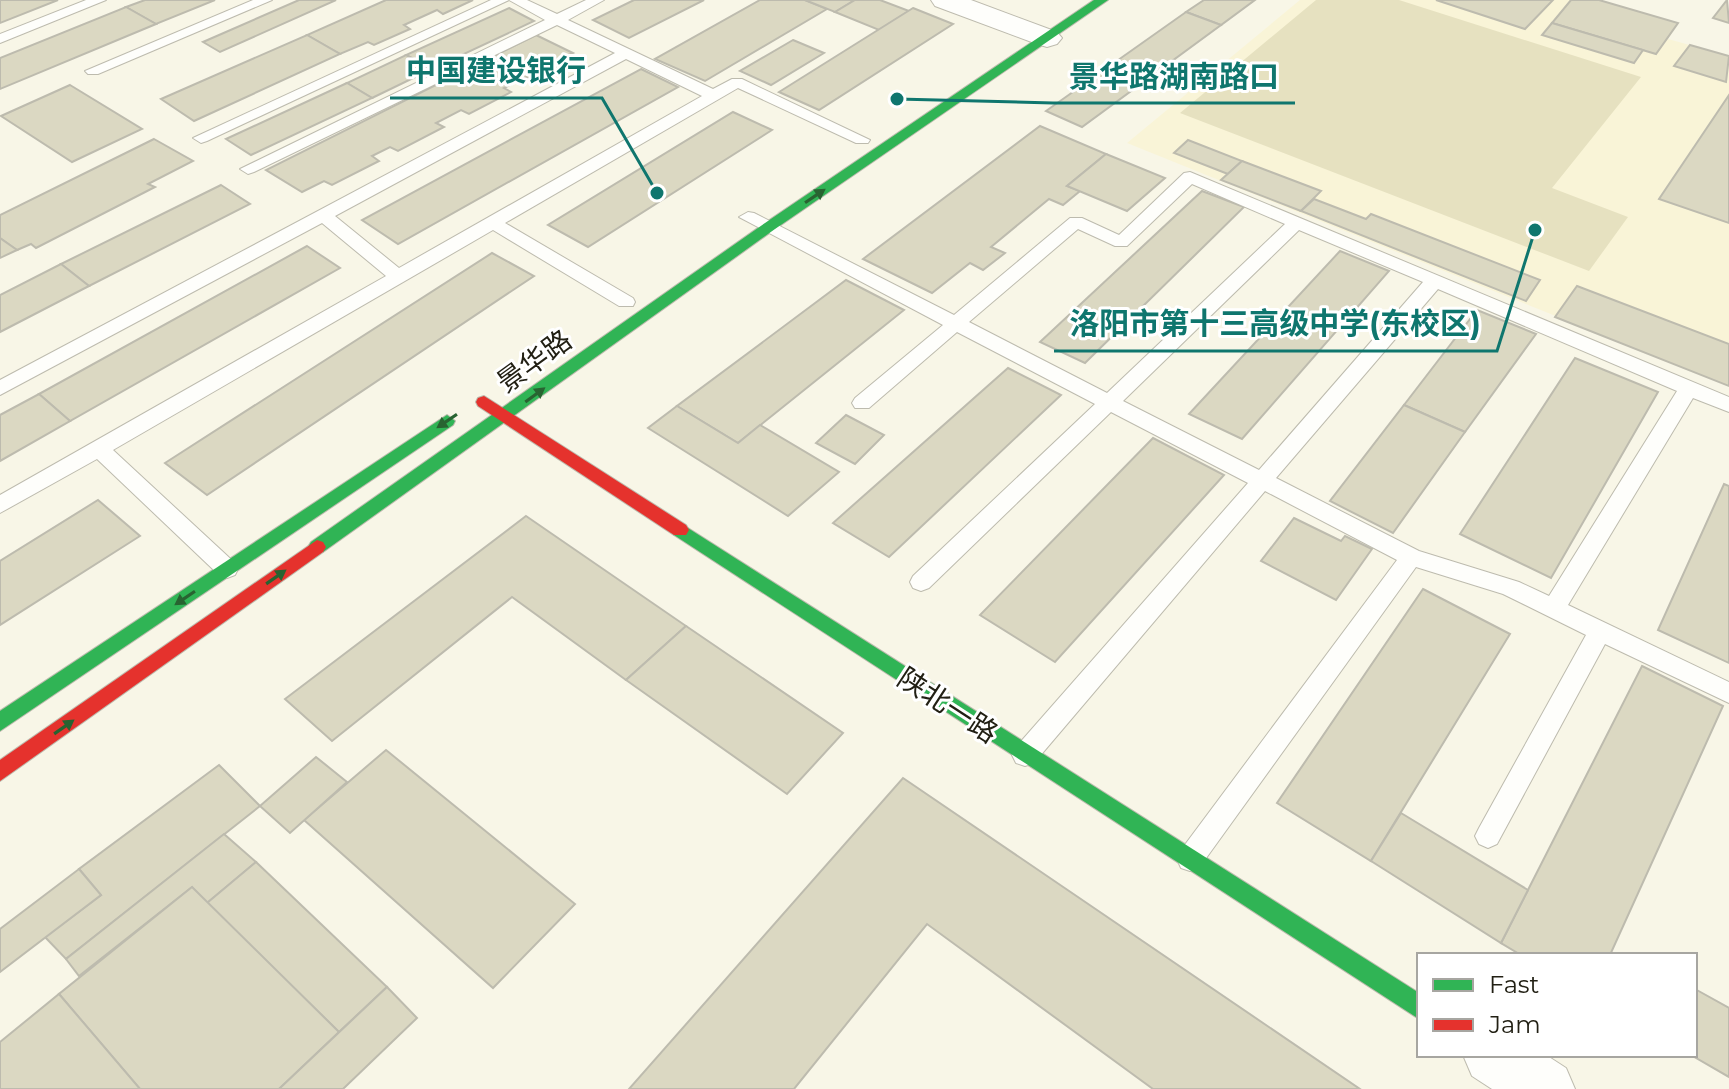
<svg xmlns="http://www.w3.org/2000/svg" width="1729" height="1089" font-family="Montserrat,'Noto Sans SC',sans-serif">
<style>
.built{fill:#f9f4d7}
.green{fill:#e6e1c0}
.building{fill:#dbd8c2;stroke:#bdbbae;stroke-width:2}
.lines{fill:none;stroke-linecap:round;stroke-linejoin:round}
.lane-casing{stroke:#bdbbae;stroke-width:2}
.street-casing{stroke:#bdbbae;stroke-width:2}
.fast-casing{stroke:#bdbbae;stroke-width:2}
.jam-casing{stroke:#bdbbae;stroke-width:2}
.lane{fill:#fefefb;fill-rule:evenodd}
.street{fill:#fefefb;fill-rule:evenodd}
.fast{fill:#30b455;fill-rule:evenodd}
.jam{fill:#e5322d;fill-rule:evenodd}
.oneway{fill:#286331}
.labels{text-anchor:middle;stroke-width:6;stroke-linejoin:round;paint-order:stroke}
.street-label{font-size:28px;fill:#222014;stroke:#fff}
.leader{fill:none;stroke:#0f766e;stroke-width:3}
.callout-dot{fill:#0f766e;stroke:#fff;stroke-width:3}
.callout-label{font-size:30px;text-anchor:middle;font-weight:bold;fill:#0f766e;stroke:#fff;stroke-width:6;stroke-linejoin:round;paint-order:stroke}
</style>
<rect width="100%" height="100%" fill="#f8f6e7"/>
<polygon class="built" points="1300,0 1599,0 1678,23 1668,39 1729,56 1729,386 1127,143"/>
<polygon class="green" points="1316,0 1399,0 1641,77 1552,188 1628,217 1589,271 1180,113"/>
<g class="building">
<polygon points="0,0 58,0 0,23"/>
<polygon points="145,0 215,0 156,24 126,7"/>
<polygon points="299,0 336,0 220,52 203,42"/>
<polygon points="386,0 473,0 443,14 437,10 404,25 410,29 374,45 368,42 340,54 307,35"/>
<polygon points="634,0 704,0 629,38 593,20"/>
<polygon points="760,0 805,0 827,9 705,81 655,59"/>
<polygon points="805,0 855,0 835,12"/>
<polygon points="855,0 880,0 909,11 879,30 835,12"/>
<polygon points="1204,0 1255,0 1221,25 1186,12"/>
<polygon points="1436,0 1553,0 1525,29"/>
<polygon points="1571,0 1599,0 1678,23 1656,54 1552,23"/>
<polygon points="1727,0 1729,23 1713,18"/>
<polygon points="126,7 156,24 0,89 0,58"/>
<polygon points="509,8 534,21 432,69 406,55"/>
<polygon points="913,8 953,24 819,110 779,92"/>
<polygon points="1186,12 1221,25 1082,127 1046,111"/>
<polygon points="1552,23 1643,50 1634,63 1542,35"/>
<polygon points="307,35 340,54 194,121 161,99"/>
<polygon points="536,35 573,53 562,58 569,62 534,80 526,77 504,88 511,92 469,114 461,110 436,123 444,127 398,151 390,147 372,156 379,161 332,185 324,181 302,192 266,170"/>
<polygon points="793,40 824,53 771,85 740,71"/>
<polygon points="1690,45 1729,56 1726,82 1674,66"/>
<polygon points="406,55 432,69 372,98 347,83"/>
<polygon points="641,69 678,87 398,244 362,220"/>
<polygon points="347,83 372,98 251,155 226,139"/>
<polygon points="70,85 142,129 72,162 1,116"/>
<polygon points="1729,95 1729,223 1659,199"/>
<polygon points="733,112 772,130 588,247 548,225"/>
<polygon points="1040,126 1106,154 1067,186 1080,191 1063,205 1049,199 991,247 1005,253 983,270 970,263 932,293 863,259"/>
<polygon points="154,139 193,161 148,184 155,187 36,248 31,244 17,250 0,238 0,215"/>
<polygon points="1188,140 1242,161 1228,174 1174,153"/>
<polygon points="1106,154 1165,178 1127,211 1067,186"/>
<polygon points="1242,161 1321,191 1301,211 1221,180"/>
<polygon points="221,185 250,204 89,286 61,264"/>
<polygon points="1202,191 1244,207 1085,363 1040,342"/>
<polygon points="1314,199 1366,219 1371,214 1540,280 1526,301 1301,211"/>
<polygon points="0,238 17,250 0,258"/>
<polygon points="307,246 340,268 70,421 39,394"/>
<polygon points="1340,251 1389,271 1242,439 1189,414"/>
<polygon points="492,253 534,276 207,495 165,463"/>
<polygon points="61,264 89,286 0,332 0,295"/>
<polygon points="846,280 904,310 738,443 677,406"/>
<polygon points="1577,286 1729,344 1729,386 1555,317"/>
<polygon points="1477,310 1536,334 1465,432 1404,405"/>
<polygon points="1575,358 1658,392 1551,578 1460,534"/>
<polygon points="1008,368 1061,395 889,557 833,523"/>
<polygon points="39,394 70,421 0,461 0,415"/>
<polygon points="1404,405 1465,432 1393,533 1330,501"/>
<polygon points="677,406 738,443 760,425 839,472 788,516 648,428"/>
<polygon points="846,415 884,435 855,464 816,443"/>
<polygon points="1153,438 1224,475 1055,662 980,615"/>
<polygon points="1724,484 1729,486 1729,663 1658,630"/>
<polygon points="98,500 140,536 0,625 0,561"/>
<polygon points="526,516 686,626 626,680 512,597 332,741 285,699"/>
<polygon points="1294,518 1341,541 1345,536 1372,549 1336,600 1261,561"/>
<polygon points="1423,589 1510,634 1371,861 1277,803"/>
<polygon points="686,626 843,733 787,794 626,680"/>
<polygon points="1642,666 1723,706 1610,955 1521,955 1501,943"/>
<polygon points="386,750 575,904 493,988 304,820"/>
<polygon points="316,757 347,782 290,833 260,806"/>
<polygon points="219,765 260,806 66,959 45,937 101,895 79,869"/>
<polygon points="903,778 1360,1089 1153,1089 927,924 794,1089 629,1089"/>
<polygon points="1401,813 1528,890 1501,943 1371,861"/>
<polygon points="224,834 256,862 207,903 192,887 79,976 66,959"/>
<polygon points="256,862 387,987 339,1032 207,903"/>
<polygon points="79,869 101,895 0,972 0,929"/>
<polygon points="192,887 339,1032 279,1089 140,1089 59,994"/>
<polygon points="387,987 417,1018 343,1089 279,1089"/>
<polygon points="1695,989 1729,1008 1729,1077 1691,1055 1695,1055"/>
<polygon points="59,994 140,1089 0,1089 0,1042"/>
</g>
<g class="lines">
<g class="lane-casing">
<g id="lane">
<polygon points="86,0 106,0 0,43 0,34"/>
<polygon points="253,0 272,0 98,74 88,74 85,71"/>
<polygon points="491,0 509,0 207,141 201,143 193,138"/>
<path d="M509,0H527L557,14L586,0H604L568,20L713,89L732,79H742L870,140L868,143H856L738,88L505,223L633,298L635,302L633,306H619L493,230L113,450L235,563L238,569L235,575L227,578L219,575L97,459L0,513V495L386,276L322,223L0,395V380L615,53L557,25L254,172L248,174L240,169L545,20ZM626,59L702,96L399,268L335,216Z"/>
<path d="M1190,172L1729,397V412L1693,398L1568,605L1729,682V703L1605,644L1497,844L1488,848L1479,844L1475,836L1479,828L1586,635L1503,594L1416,567L1199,868L1190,871L1181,868L1177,859L1181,850L1397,560L1265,491L1034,763L1025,766L1016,763L1012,755L1016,747L1248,483L1111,412L929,588L921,591L913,588L910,582L913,576L1095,404L957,332L869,408H855L852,403L855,398L943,325L739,217L748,212L754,213L954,315L1070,218H1082L1119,235L1184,173ZM1192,184L1285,224L1107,393L969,322L1078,229L1115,246H1127ZM1299,230L1423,282L1259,470L1123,401ZM1438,289L1677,391L1549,596L1519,582L1419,551L1276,478Z"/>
</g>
</g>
<g class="street-casing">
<g id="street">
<polygon points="931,0 971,0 1057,32 1062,38 1057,44 1047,47 1037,44 935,6"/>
<polygon points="1463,1055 1546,1055 1566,1068 1575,1089 1492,1089 1472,1076"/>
</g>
</g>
<g class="fast-casing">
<g id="fast">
<polygon points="1094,0 1108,0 775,229 323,552 311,552 308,547 311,542 765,223"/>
<polygon points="447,415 455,421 453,425 0,731 0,711"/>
<polygon points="680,523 1419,993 1419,1019 674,535 671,530"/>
</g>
</g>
<g class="jam-casing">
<g id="jam">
<polygon points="484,396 686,525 689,530 686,535 674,535 478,406 476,402 478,398"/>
<polygon points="317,540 323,542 326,547 323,552 0,781 0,760"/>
</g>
</g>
<use href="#lane" class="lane"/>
<use href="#street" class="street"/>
<use href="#fast" class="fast"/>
<use href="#jam" class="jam"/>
</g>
<defs><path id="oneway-solid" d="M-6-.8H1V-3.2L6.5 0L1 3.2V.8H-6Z" transform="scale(2)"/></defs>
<g class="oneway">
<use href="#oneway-solid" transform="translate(815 196) rotate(-34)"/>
<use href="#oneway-solid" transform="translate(535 395) rotate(-36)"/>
<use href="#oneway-solid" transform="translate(447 421) rotate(146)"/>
<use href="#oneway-solid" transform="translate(276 577) rotate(-35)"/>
<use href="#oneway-solid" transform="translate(185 598) rotate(146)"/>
<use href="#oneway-solid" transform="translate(64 727) rotate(-35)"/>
</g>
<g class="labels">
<g class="street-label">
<text transform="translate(534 361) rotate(-36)" y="10">景华路</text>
<text transform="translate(948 705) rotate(33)" y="10">陕北一路</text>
</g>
</g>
<path class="leader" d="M657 193L602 98H390M897 99L1053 103H1295M1535 230L1497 351H1054"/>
<g class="callout-dot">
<circle cx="657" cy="193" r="8"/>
<circle cx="897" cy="99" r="8"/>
<circle cx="1535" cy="230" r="8"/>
</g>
<g class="callout-label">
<text x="496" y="81">中国建设银行</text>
<text x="1174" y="87">景华路湖南路口</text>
<text x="1275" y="334">洛阳市第十三高级中学(东校区)</text>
</g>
<rect x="1417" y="953" width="280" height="104" fill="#ffffff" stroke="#a7a6a1" stroke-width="2"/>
<rect x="1433" y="979" width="40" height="12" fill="#30b455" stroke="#a7a6a1" stroke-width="2"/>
<text x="1489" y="993" font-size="24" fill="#222014">Fast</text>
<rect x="1433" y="1019" width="40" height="12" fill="#e5322d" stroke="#a7a6a1" stroke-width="2"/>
<text x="1489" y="1033" font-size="24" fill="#222014">Jam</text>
</svg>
